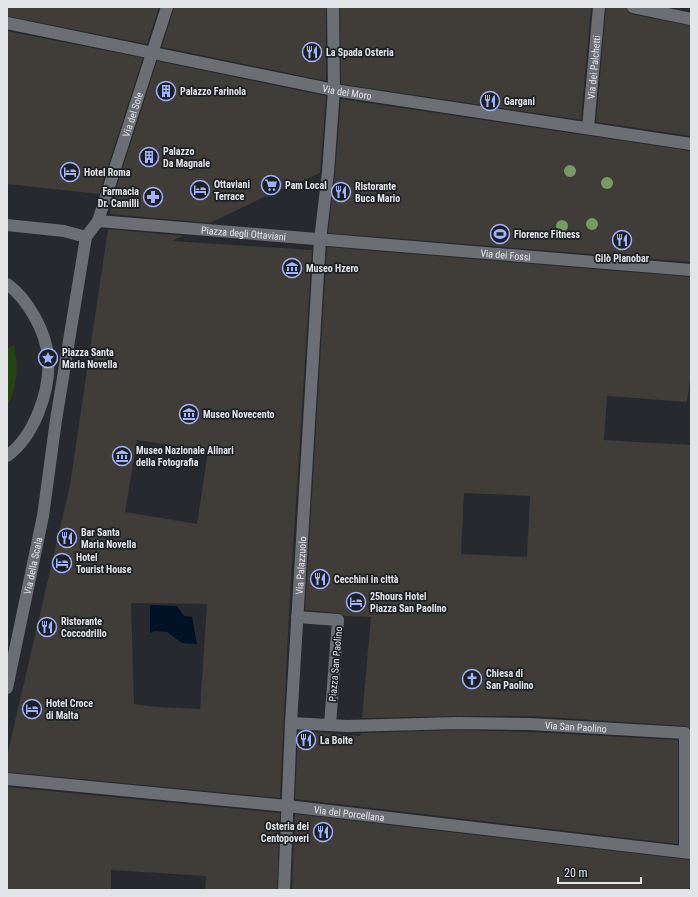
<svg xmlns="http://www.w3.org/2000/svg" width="698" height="897" font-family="'Roboto Condensed',sans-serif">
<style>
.green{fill:#264312}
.water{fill:#011226}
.building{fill:#403c38;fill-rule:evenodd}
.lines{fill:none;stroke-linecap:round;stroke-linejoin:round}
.minor{stroke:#6b6f74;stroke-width:12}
.tree{fill:#759a63}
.labels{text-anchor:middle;stroke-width:3.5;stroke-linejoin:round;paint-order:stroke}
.poi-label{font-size:10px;font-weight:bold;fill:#e2e4e7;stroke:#1c2024;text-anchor:start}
.street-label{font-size:10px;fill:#e2e4e7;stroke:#1c2024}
</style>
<rect width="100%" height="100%" fill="#26292e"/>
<path class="green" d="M14,345C18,365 18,388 7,406V348Z"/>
<polygon class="water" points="150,605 177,606 184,616 192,617 197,644 182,643 167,632 155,631 150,633"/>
<g class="building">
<polygon points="7,7 159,7 147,44 7,16"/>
<polygon points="174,7 326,7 326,81 162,47"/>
<polygon points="340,7 591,7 581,120 341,84"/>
<polygon points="606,7 626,7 628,12 631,14 691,26 691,136 596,122"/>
<polygon points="7,31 143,58 99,194 7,184"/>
<polygon points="157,61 326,96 320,173 262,198 210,223 110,214 112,201"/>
<polygon points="341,99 691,151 691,262 328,233 335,173"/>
<path d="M108,229L183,236L172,241L312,250L289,612L280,798L7,772V756L70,485ZM137,440L208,451L197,524L125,512ZM131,603L207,604L200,709L156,707L134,704Z"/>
<path d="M327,247L691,277V380H690L687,402L607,396L604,440L691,445V729L685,726L530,716H459L362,718L371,617L344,616L339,613L305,610ZM464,493L530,496L527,557L461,554Z"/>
<polygon points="459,730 530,732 678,740 678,844 295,799 298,731 360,736 361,733"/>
<polygon points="7,787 280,813 277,890 205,890 206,876 111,870 111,890 7,890"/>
<polygon points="295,814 691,860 691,890 292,890"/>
</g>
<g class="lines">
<g class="minor">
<polyline points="633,7 691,19"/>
<path id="s1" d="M7,23L334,90L691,144"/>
<path id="s2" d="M588,128L599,7"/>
<path id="s3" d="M98,221L691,270"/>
<polyline points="7,225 64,231 86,237"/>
<path d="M7,284C28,299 46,332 48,357C51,390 34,437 7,456"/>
<polyline points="297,617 338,620 330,725"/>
<path id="s4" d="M7,688L43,516L56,420L86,237L98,221L167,7"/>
<path id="s5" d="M291,723L347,726L459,723L530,724L685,733V852"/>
<path id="s6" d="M7,779L287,806L691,853"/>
<path id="s7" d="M284,890L291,723L320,240L328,172L334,90L333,7"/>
</g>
</g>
<g class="tree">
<circle cx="570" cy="171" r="6"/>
<circle cx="607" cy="183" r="6"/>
<circle cx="592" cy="224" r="6"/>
<circle cx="562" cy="226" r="6"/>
</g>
<defs>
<g id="restaurant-ring" transform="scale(1)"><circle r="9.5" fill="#1c2024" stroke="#a3b2fd" stroke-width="1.5"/><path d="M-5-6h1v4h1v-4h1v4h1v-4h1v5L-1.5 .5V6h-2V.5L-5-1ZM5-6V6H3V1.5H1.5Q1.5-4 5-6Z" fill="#a3b2fd"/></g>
<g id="building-ring" transform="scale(1)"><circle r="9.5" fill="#1c2024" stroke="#a3b2fd" stroke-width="1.5"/><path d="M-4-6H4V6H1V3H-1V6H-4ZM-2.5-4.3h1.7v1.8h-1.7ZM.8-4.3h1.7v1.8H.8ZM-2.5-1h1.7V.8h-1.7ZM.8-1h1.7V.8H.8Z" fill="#a3b2fd"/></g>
<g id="hotel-ring" transform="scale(1)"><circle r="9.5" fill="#1c2024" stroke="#a3b2fd" stroke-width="1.5"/><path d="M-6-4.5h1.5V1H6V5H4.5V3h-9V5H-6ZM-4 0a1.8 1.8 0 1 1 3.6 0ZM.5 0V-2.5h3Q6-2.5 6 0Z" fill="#a3b2fd"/></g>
<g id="supermarket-ring" transform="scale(1)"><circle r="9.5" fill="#1c2024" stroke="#a3b2fd" stroke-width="1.5"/><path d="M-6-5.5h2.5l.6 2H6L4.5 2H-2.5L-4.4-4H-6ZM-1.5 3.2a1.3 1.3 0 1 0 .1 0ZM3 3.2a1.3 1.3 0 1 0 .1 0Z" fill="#a3b2fd"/></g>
<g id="pharmacy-ring" transform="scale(1)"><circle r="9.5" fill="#1c2024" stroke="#a3b2fd" stroke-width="1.5"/><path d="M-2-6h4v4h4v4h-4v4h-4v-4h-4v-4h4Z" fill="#a3b2fd"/></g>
<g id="stadium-ring" transform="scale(1)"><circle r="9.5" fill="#1c2024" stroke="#a3b2fd" stroke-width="1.5"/><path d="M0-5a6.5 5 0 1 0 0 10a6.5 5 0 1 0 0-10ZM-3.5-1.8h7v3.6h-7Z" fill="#a3b2fd"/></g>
<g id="museum-ring" transform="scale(1)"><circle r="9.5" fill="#1c2024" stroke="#a3b2fd" stroke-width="1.5"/><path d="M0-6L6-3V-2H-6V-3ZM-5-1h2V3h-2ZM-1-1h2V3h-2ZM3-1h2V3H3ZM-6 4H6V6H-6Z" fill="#a3b2fd"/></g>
<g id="sight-ring" transform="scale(1)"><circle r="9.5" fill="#1c2024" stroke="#a3b2fd" stroke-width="1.5"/><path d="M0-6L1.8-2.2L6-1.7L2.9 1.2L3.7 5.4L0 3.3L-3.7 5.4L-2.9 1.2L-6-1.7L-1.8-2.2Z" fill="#a3b2fd"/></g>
<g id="church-ring" transform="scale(1)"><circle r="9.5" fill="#1c2024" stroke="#a3b2fd" stroke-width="1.5"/><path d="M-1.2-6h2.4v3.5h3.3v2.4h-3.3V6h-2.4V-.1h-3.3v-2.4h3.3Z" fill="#a3b2fd"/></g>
</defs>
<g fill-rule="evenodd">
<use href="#restaurant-ring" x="312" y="52"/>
<use href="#building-ring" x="166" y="91"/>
<use href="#restaurant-ring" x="490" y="101"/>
<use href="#building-ring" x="149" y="157"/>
<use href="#hotel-ring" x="70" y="172"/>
<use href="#supermarket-ring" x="271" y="185"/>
<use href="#hotel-ring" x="200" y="190"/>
<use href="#restaurant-ring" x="341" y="192"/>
<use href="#pharmacy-ring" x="153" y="197"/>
<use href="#stadium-ring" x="500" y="234"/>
<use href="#restaurant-ring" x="622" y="240"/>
<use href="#museum-ring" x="292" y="268"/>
<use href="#sight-ring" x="48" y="358"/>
<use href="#museum-ring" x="189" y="414"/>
<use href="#museum-ring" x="122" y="456"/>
<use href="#restaurant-ring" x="67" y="538"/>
<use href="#hotel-ring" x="62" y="563"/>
<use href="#restaurant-ring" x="320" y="579"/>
<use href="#hotel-ring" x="356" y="602"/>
<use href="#restaurant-ring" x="47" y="627"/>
<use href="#church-ring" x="472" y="679"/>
<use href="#hotel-ring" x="32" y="709"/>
<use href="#restaurant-ring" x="306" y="740"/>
<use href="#restaurant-ring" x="323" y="832"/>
</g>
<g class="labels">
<g class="poi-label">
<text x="326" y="56">La Spada Osteria</text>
<text x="180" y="95">Palazzo Farinola</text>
<text x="504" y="105">Gargani</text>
<text x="163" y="155">Palazzo<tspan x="163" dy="12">Da Magnale</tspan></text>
<text x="84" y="176">Hotel Roma</text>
<text x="214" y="188">Ottaviani<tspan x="214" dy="12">Terrace</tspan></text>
<text x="285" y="189">Pam Local</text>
<text x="355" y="190">Ristorante<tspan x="355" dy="12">Buca Mario</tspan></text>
<text x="139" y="195" text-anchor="end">Farmacia<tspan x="139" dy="12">Dr. Camilli</tspan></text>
<text x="514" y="238">Florence Fitness</text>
<text x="622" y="262" text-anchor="middle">Gilò Pianobar</text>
<text x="306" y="272">Museo Hzero</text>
<text x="62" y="356">Piazza Santa<tspan x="62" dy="12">Maria Novella</tspan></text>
<text x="203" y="418">Museo Novecento</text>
<text x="136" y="454">Museo Nazionale Alinari<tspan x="136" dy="12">della Fotografia</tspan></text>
<text x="81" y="536">Bar Santa<tspan x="81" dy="12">Maria Novella</tspan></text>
<text x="76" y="561">Hotel<tspan x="76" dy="12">Tourist House</tspan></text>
<text x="334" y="583">Cecchini in città</text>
<text x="370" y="600">25hours Hotel<tspan x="370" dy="12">Piazza San Paolino</tspan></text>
<text x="61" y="625">Ristorante<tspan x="61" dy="12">Coccodrillo</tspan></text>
<text x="486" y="677">Chiesa di<tspan x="486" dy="12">San Paolino</tspan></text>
<text x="46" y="707">Hotel Croce<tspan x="46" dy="12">di Malta</tspan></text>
<text x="320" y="744">La Boite</text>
<text x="309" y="830" text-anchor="end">Osteria dei<tspan x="309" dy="12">Centopoveri</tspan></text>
</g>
<g class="street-label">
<text dy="4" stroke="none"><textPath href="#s2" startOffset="61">Via dei Palchetti</textPath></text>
<text dy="4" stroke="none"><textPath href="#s1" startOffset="347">Via del Moro</textPath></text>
<text dy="4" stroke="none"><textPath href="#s4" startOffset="590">Via del Sole</textPath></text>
<text dy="4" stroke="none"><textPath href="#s3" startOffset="146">Piazza degli Ottaviani</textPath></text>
<text dy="4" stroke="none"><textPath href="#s3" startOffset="409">Via dei Fossi</textPath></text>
<text dy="4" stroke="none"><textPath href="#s7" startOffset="325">Via Palazzuolo</textPath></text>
<text dy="4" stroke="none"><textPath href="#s4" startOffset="125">Via della Scala</textPath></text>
<text transform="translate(335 664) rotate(-85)" y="4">Piazza San Paolino</text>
<text dy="4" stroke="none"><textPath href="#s5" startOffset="285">Via San Paolino</textPath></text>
<text dy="4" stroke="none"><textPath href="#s6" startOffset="344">Via del Porcellana</textPath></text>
</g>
</g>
<rect width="698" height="897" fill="none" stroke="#e2e4e7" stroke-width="16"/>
<path d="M558 877v6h83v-6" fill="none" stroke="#e2e4e7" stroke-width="2"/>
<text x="564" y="877" font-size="12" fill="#e2e4e7" stroke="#1c2024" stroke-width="3" paint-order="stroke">20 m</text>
</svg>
